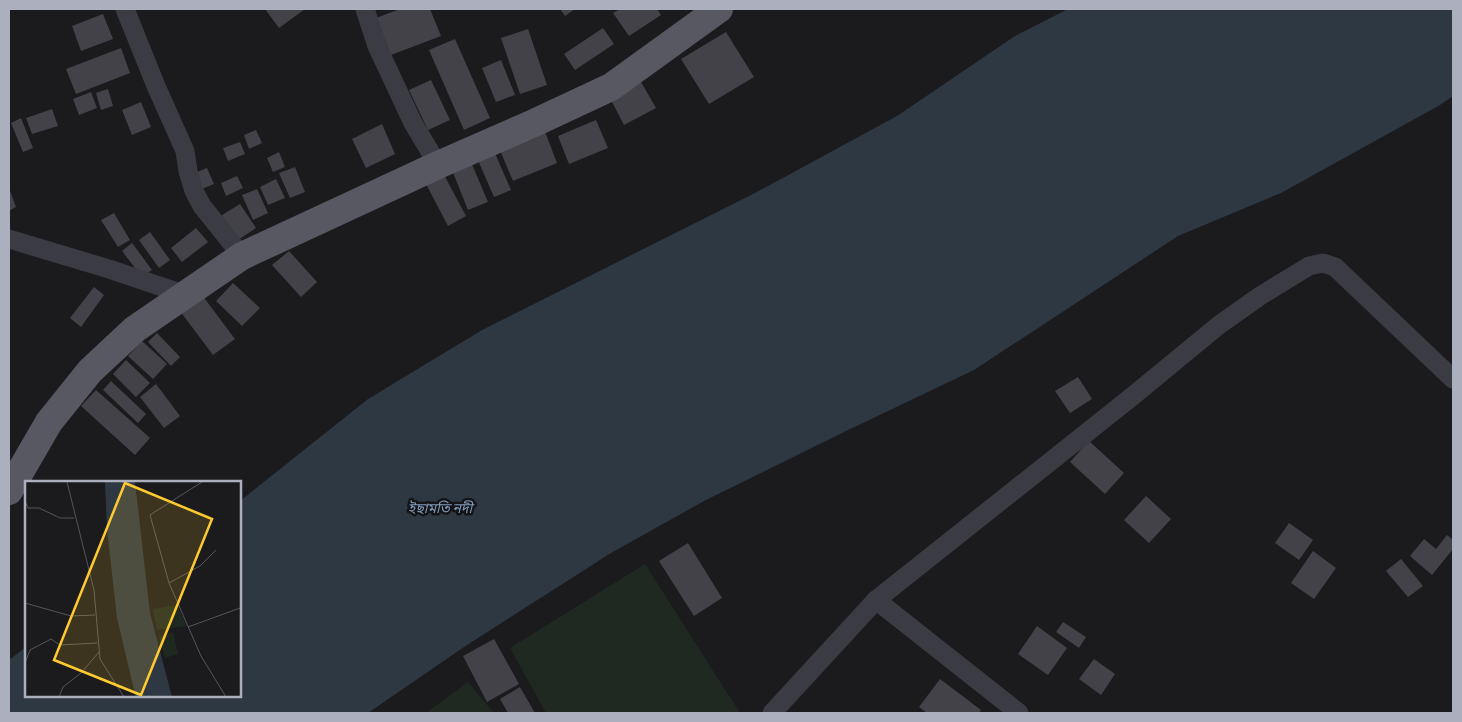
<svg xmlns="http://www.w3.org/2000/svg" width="1462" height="722" font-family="Manrope,'Noto Sans Bengali',sans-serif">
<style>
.green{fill:#1f2922}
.water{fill:#2e3843}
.building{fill:#424248}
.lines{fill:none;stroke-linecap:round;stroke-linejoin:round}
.minor{stroke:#3b3b43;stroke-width:19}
.primary{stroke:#575862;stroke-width:28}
.labels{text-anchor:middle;stroke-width:5;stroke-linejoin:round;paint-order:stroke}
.water-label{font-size:14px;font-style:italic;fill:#809bbb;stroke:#151518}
.inset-road{fill:none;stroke:#55565d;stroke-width:1}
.view{fill:#ffca30;fill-opacity:0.15;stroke:#ffca30;stroke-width:2.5}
.inset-edge{fill:none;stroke:#acb0be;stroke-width:2.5}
</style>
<rect width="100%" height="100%" fill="#1b1a1d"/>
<g class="green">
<polygon points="645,564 740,713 546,713 510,648"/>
<polygon points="468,682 494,713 426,713"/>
</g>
<polygon class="water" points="1068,9 1453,9 1453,96 1440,105 1281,193 1178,236 974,370 844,432 704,501 611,553 464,647 368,713 9,713 9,660 26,647 26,696 240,696 240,501 368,399 482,330 753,194 897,116 1015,36"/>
<g class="building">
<polygon points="265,9 305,9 279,28"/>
<polygon points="400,9 430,9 441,36 391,55 376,18"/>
<polygon points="560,9 575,9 565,16"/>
<polygon points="620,9 657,9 661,15 629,36 613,13"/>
<polygon points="103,14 113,39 81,51 72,26"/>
<polygon points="603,28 614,44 575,70 564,54"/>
<polygon points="528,29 547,85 520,94 501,38"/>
<polygon points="726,32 754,77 709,104 681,59"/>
<polygon points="455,39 490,118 464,130 429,50"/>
<polygon points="121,48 130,73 76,94 66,69"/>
<polygon points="501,60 515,95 496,102 482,68"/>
<polygon points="431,80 450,120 428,130 409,90"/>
<polygon points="641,82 656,108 624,125 610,98"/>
<polygon points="108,89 113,106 101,110 96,93"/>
<polygon points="91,92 97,108 79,115 73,99"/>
<polygon points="141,102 151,127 132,135 122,110"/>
<polygon points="52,109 58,126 32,134 26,118"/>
<polygon points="21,118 33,148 23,152 11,123"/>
<polygon points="596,120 608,148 569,164 558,136"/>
<polygon points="382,124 395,154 366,168 352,139"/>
<polygon points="544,129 557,163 513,181 499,148"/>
<polygon points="256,130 262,143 249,149 244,135"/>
<polygon points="240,142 245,154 228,161 223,148"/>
<polygon points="494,151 511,190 494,197 477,158"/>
<polygon points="279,152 285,167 273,172 267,158"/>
<polygon points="471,162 488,202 468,210 452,170"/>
<polygon points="295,167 305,192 290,198 279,173"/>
<polygon points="207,168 214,184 197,191 190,175"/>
<polygon points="443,173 466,216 448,226 425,182"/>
<polygon points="237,176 243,188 226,196 221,183"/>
<polygon points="276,179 285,198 268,205 260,187"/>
<polygon points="9,188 16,207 9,211"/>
<polygon points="257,189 268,213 253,220 242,195"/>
<polygon points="240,204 256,228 235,242 219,217"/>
<polygon points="114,213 130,240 118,247 101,220"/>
<polygon points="196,228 208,242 182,262 171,248"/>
<polygon points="150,232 170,260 159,268 139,240"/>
<polygon points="132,243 152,270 142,277 122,251"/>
<polygon points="289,251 317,282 301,297 272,265"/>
<polygon points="233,283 260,308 242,326 216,301"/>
<polygon points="94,287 104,295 81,327 70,318"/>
<polygon points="202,295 235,339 213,355 180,311"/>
<polygon points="157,333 180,357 171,366 148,342"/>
<polygon points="142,341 167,364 153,379 128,356"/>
<polygon points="126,360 150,383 136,397 113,374"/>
<polygon points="1078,377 1092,399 1070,413 1055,391"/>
<polygon points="111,381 146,414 138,423 103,390"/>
<polygon points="156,384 180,416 164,428 140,397"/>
<polygon points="96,390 150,438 135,455 81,406"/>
<polygon points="1089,441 1124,473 1105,494 1070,462"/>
<polygon points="1146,496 1171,519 1149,543 1124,520"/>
<polygon points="1289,523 1313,540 1299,560 1275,543"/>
<polygon points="1447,535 1453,540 1453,549 1432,575 1410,556 1424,539 1436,549"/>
<polygon points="688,543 722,598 694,616 659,561"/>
<polygon points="1313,551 1336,568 1314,599 1291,583"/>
<polygon points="1401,559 1423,586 1408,597 1386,571"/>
<polygon points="1063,622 1086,637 1079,648 1056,632"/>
<polygon points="1037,626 1067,648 1048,675 1018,654"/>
<polygon points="494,639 519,684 487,702 463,656"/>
<polygon points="1094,659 1115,674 1101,695 1079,679"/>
<polygon points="940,679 981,710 979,713 927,713 919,707"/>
<polygon points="520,687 535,713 508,713 500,699"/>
</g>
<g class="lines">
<g class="minor">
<polyline points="125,9 156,86 185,151 188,171 194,191 202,206 242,256"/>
<polyline points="365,9 377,46 413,123 438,165"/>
<polyline points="9,239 109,269 186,295"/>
<polyline points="876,600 1019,713"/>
<polyline points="772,713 876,600 1134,395 1219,325 1260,296 1309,266 1323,263 1335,267 1453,379"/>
</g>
<polyline class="primary" points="9,491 49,422 90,371 135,329 242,256 438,165 534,123 611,87 719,9"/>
</g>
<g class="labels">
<g class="water-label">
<text x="440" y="513">ইছামতি নদী</text>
</g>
</g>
<g transform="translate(25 481)">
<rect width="216" height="216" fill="#1b1a1d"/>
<path d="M152,124L162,145L132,149L128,128ZM148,151L153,173L140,177L134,155Z" fill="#1f2922"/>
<path d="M80,1H110L125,132L147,216H111L109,209L92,137L82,48Z" fill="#2e3843"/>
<path class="inset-road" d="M42,1L69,109L75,178L99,216M177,1L125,34L144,102L176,175L201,216M0,20L3,27H14L35,37H49M144,102L175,85L191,69M0,122L46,135L70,134M163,146L215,127M0,182L5,169L26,158L35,164L72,162M34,216L38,206L56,192L74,171"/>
<path class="view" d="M100,2L187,38L116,214L29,179Z"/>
<rect width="216" height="216" class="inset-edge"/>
</g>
<rect width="1462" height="722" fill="none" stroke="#acb0be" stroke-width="20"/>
</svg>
